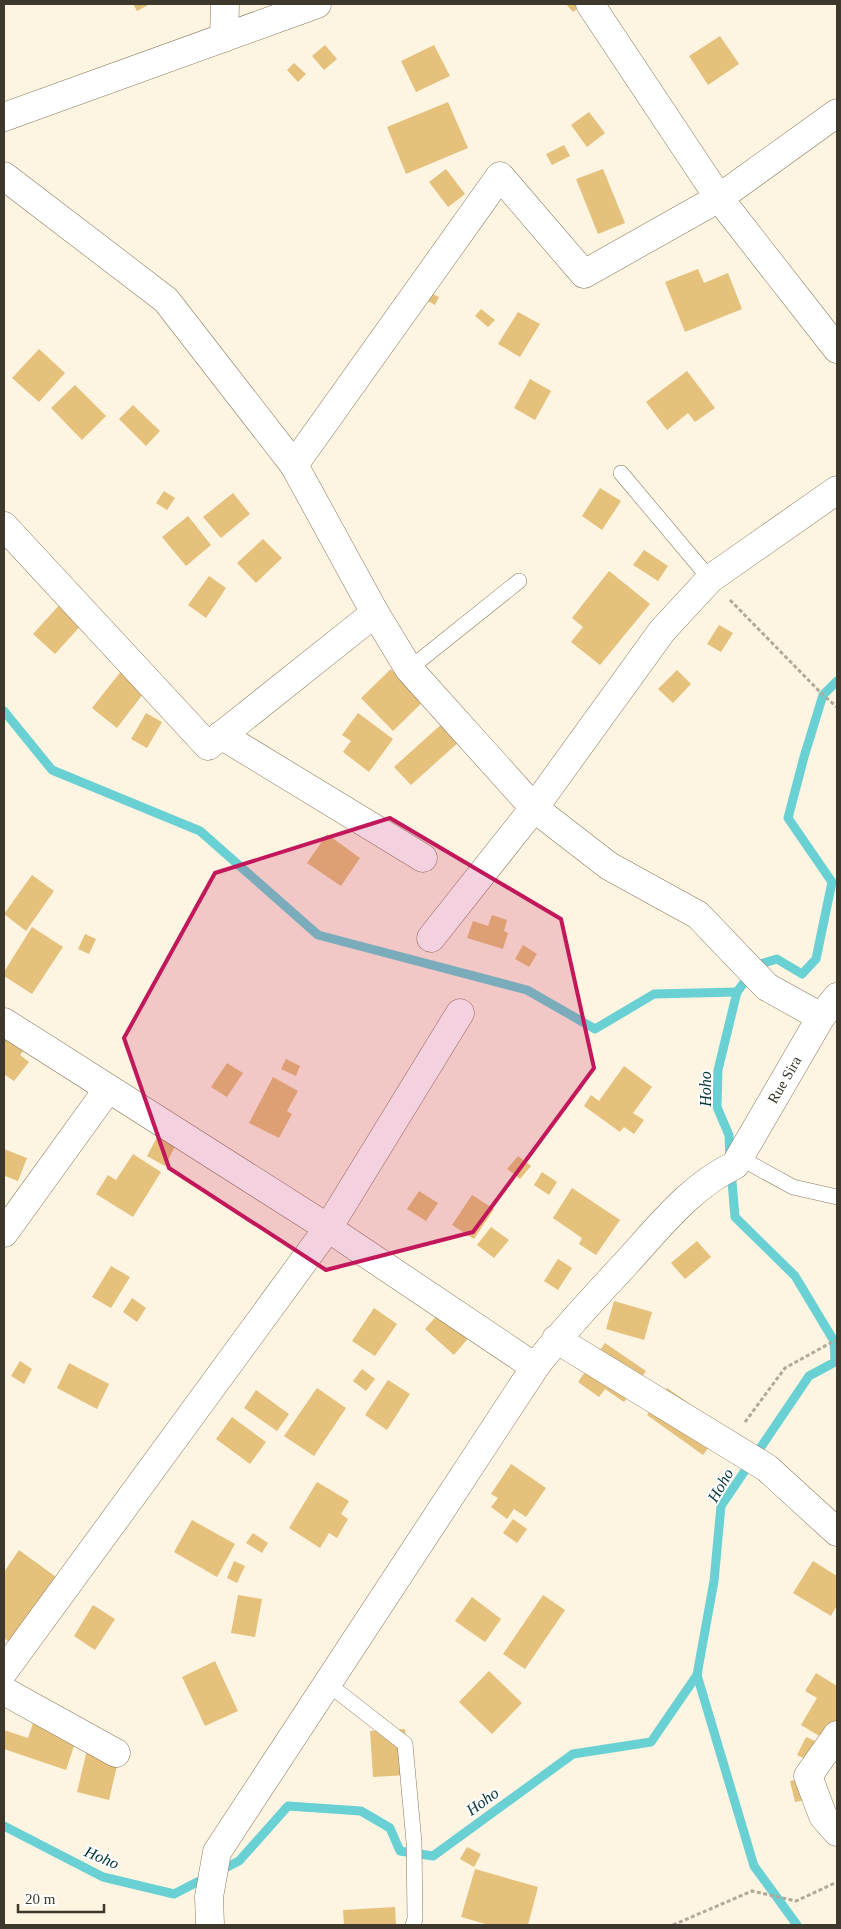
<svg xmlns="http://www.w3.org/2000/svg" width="841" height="1929" font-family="'Times New Roman',serif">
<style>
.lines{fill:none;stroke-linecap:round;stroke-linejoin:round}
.stream{stroke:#69d1d4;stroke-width:9}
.building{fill:#e5c17c}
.service-casing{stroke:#87785d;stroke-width:16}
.minor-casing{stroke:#87785d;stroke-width:29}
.path{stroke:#b2a99a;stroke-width:3;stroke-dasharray:4 2.5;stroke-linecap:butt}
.service{stroke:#fff;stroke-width:15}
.minor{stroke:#fff;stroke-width:28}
.marked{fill:#c2185b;fill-opacity:0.2;stroke:#c2185b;stroke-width:4;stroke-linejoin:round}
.labels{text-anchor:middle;stroke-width:4;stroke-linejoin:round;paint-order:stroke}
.street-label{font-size:15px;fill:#3e382c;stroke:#fff}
.water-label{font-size:16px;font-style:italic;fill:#003335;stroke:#fff}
</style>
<rect width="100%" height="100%" fill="#fef4e2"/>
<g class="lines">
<g class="stream">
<polyline points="4,711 52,770 200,831 318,935 527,990 595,1029 654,994 737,992"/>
<polyline points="730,1157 729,1135 717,1107 718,1070 737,992 757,965 777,959 802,974 816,959 832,882 788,818 804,757 823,695 837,681"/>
<polyline points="697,1675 754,1866 797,1925"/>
<polyline points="4,1826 103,1877 174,1894 207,1877"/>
<polyline points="219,1871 239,1861 288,1806 361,1811 390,1828 400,1851 433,1856 573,1754 651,1742 697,1675 714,1581 721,1506 809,1376 835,1362 834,1341 795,1276 735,1217 731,1170"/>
</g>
</g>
<g class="building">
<polygon points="133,4 150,4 137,11"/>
<polygon points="566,4 584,4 573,12"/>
<polygon points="720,36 739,64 708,85 689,56"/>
<polygon points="325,45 337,59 324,70 312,56"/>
<polygon points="434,45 450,76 416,92 401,61"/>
<polygon points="294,63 306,74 298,82 287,70"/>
<polygon points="448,102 468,148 406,174 387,127"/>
<polygon points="589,112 605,133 587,147 571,125"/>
<polygon points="564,145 570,156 552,165 546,154"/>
<polygon points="446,169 465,194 448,207 429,182"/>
<polygon points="603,169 625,223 598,234 576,179"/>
<polygon points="698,269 704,283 728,273 742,309 685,332 665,282"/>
<polygon points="433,294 439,297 435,305 428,301"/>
<polygon points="481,309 495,320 488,327 475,316"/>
<polygon points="518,312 540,324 520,357 498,344"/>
<polygon points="39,349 65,373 39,402 12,378"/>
<polygon points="687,371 715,408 695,422 688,413 667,430 646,402"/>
<polygon points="530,379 551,391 535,420 514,408"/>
<polygon points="75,385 106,416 82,440 51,408"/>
<polygon points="133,405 160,431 146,446 119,419"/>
<polygon points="600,488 621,501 602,530 582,516"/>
<polygon points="164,491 175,498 167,510 156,503"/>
<polygon points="233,493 250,514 221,538 203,517"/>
<polygon points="188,516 211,545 186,566 162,537"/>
<polygon points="263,539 282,558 256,583 237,563"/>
<polygon points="644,550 668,566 658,581 633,565"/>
<polygon points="609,571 650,604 600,665 571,642 583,627 572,618"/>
<polygon points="209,576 226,588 206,618 188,605"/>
<polygon points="63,601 85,621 55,654 33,634"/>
<polygon points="719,625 733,633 721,652 707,644"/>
<polygon points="391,669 401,680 437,688 393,731 361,698"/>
<polygon points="122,670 146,690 117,728 92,708"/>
<polygon points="677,670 691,684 673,703 658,689"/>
<polygon points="146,713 162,722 147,748 131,739"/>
<polygon points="358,713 393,739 369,772 343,752 351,741 342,735"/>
<polygon points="445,721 461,740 411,785 394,767"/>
<polygon points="327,834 360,858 341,886 307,863"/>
<polygon points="32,875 54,891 26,931 4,914"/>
<polygon points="492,915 507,920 504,931 508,933 503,949 467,938 473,921 488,926"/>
<polygon points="32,927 63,947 32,994 4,976 4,972"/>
<polygon points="85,934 96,939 89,954 78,949"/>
<polygon points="523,945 537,954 529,967 515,959"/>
<polygon points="4,1022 30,1042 20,1055 29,1062 14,1081 5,1075 4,1077"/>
<polygon points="286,1059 300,1066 296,1076 281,1069"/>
<polygon points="227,1063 243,1073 227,1097 211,1087"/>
<polygon points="624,1066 652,1087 633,1113 644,1120 634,1134 624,1127 620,1132 584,1106 591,1095 599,1101"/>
<polygon points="273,1077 298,1091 287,1111 292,1114 279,1138 249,1123"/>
<polygon points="164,1124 182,1133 165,1166 147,1156"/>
<polygon points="4,1149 27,1158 18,1181 5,1176 4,1180"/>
<polygon points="133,1154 161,1172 133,1217 96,1194 108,1175 116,1180"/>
<polygon points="518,1156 531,1166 520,1179 507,1169"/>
<polygon points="542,1172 557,1182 549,1195 534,1185"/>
<polygon points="572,1188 620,1220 596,1255 579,1244 582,1238 553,1218"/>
<polygon points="419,1191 438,1203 426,1221 407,1209"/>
<polygon points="472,1195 494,1209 474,1239 452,1225"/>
<polygon points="491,1227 509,1240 494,1258 477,1245"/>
<polygon points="697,1241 711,1257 685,1279 671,1263"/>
<polygon points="558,1259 572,1268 558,1290 544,1281"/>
<polygon points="111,1266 130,1277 111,1308 92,1297"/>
<polygon points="132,1298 146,1308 137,1322 123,1312"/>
<polygon points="614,1301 652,1312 644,1340 606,1329"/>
<polygon points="447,1304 475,1330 454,1355 425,1329"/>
<polygon points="374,1308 397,1324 375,1356 352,1341"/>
<polygon points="605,1343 646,1371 624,1402 605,1389 599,1397 578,1382"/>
<polygon points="20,1361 32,1369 24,1384 11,1376"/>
<polygon points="69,1363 109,1384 97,1409 57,1388"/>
<polygon points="362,1369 375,1379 366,1391 353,1381"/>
<polygon points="388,1380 410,1394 387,1430 365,1415"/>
<polygon points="317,1388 346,1408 314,1456 284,1436"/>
<polygon points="667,1388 723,1427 703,1455 647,1415"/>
<polygon points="256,1390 289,1414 277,1431 244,1408"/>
<polygon points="232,1417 266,1442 250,1464 216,1439"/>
<polygon points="511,1464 546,1488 526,1517 514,1509 507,1519 491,1507 498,1498 491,1494"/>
<polygon points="317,1482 349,1501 341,1514 348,1519 337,1538 329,1533 320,1548 289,1528"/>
<polygon points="513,1519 527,1529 517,1543 503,1533"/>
<polygon points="192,1520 235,1544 217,1577 174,1552"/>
<polygon points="253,1533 268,1543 262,1553 246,1543"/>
<polygon points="19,1550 56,1577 9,1642 4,1638 4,1572"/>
<polygon points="234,1561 245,1566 237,1583 227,1578"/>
<polygon points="813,1561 837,1576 837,1605 831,1616 793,1593"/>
<polygon points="238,1595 262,1599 255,1637 231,1633"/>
<polygon points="543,1595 565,1610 525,1669 503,1654"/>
<polygon points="472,1597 501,1619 485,1642 455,1621"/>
<polygon points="93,1605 115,1619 95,1650 74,1636"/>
<polygon points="215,1661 238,1711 205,1726 182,1677"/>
<polygon points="489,1671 522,1703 492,1734 459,1702"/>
<polygon points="816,1673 837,1686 837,1733 831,1743 801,1725 817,1698 805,1691"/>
<polygon points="37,1711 81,1725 66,1770 4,1749 4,1730 28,1738"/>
<polygon points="405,1729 408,1775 373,1777 370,1731"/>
<polygon points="806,1737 829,1747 820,1766 797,1755"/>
<polygon points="87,1750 119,1757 109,1800 77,1792"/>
<polygon points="818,1776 822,1797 795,1802 790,1781"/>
<polygon points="467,1847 481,1854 474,1867 460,1859"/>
<polygon points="475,1869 538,1887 528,1925 489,1925 461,1917"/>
<polygon points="395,1907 396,1925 344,1925 343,1910"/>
</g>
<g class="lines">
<g class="service-casing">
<g id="service">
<polyline points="621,473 710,579"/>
<polyline points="409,669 519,581"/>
<polyline points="740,1158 793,1187 837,1197"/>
<polyline points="328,1684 405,1744 414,1842 415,1919 413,1925"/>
</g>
</g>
<g class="minor-casing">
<g id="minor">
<polyline points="590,4 719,198 837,349"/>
<polyline points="224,38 225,4"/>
<polyline points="4,117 317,4"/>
<polyline points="4,176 166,300 294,465 375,613 409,669 534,808 609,866 698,915 767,987 821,1017"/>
<polyline points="294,465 500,176 584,274 719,198 837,113"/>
<polyline points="4,526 208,746 375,613"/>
<polyline points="221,735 423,858"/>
<polyline points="431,938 534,808 662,631 710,579 837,490"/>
<polyline points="4,1022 328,1228 535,1367"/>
<polyline points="4,1233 108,1089"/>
<polyline points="556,1339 767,1468 837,1532"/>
<polyline points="4,1671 328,1228 460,1013"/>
<polyline points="4,1691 116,1753"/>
<polyline points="837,1735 808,1776 823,1816 837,1832"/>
<path id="s1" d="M210,1925L209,1897L217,1852L535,1367C563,1330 596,1296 628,1261C660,1226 691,1186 735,1165L821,1017L837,997"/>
</g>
</g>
<g class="path">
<polyline points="730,600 823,695 837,707"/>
<polyline points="745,1422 785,1368 834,1341 837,1341"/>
<polyline points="673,1925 752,1891 796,1901 837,1882"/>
</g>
<use href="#service" class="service"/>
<use href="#minor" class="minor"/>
</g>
<path class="marked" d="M390,818L561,919L594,1068L473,1232L326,1270L169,1168L124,1038L215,873Z"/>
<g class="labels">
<g class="street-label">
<text dy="5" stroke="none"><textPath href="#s1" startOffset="1038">Rue Sira</textPath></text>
</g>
<g class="water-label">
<text transform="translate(705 1089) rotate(-90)" y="6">Hoho</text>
<text transform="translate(720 1485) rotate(-60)" y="6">Hoho</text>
<text transform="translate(482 1801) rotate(-36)" y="6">Hoho</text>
<text transform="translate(102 1857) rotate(23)" y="6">Hoho</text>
</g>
</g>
<rect width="841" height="1929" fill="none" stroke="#3e382c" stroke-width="10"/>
<path d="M18 1904v8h86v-8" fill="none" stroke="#3e382c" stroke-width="2.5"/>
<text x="25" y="1904" font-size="15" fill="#3e382c" stroke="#ffffff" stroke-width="4" paint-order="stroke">20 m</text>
</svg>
